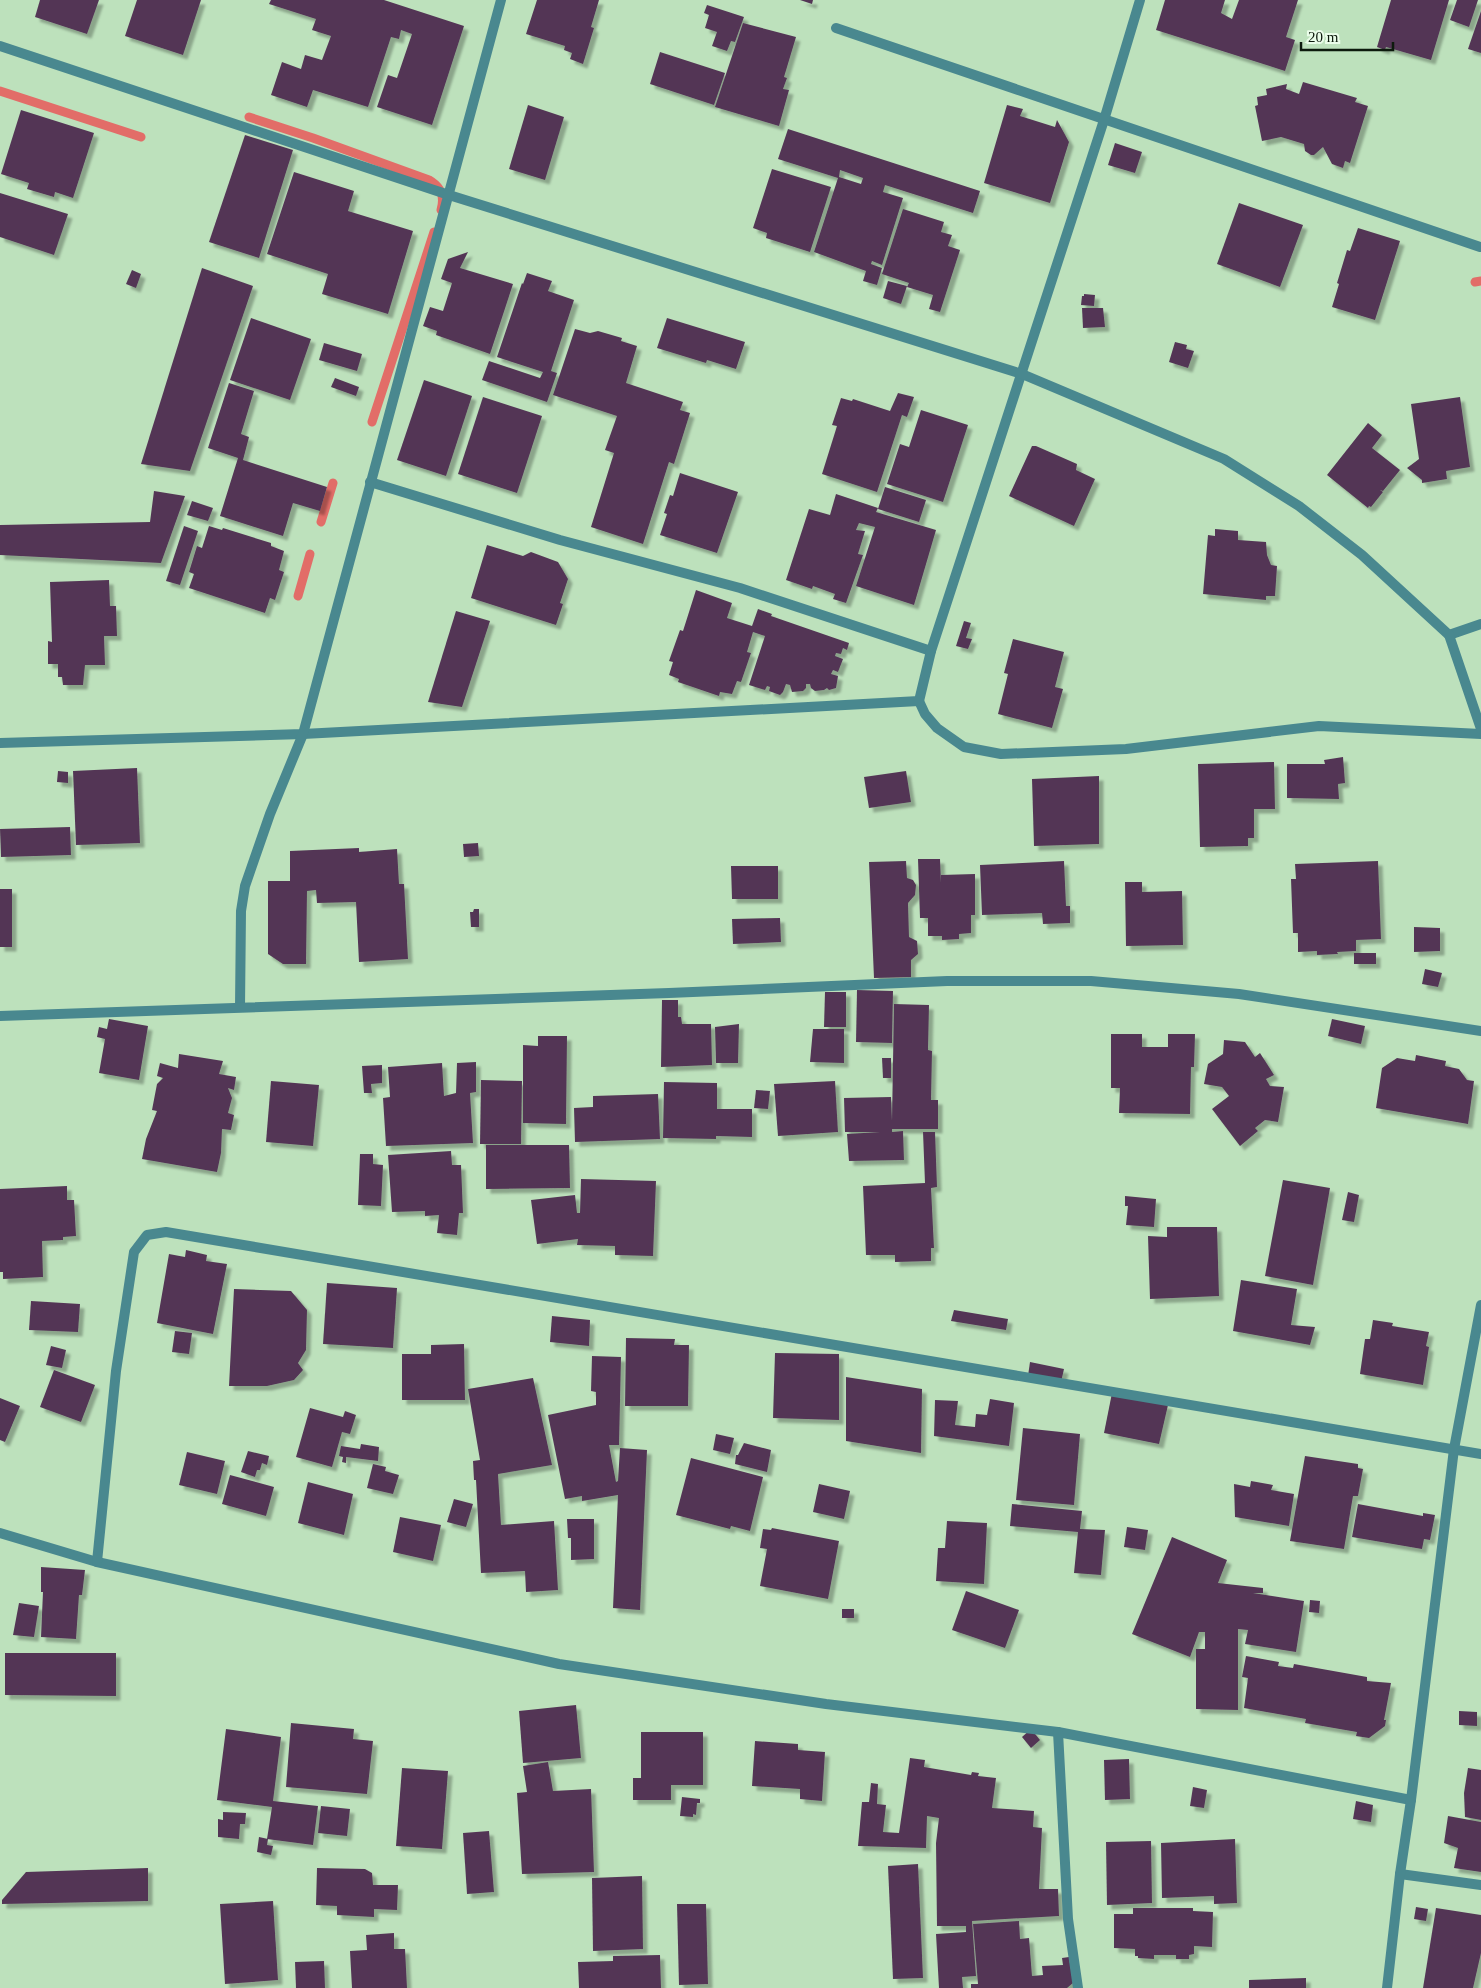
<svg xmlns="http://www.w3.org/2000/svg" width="1481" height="1988" font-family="Georgia,serif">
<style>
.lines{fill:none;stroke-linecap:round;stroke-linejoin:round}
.stream{stroke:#e26d68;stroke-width:9}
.building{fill:#533655;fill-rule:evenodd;filter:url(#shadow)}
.minor{stroke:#49888f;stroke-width:10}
.tertiary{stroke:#49888f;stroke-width:10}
</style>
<defs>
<filter id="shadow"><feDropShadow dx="4.5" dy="4.5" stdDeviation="1" flood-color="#0004"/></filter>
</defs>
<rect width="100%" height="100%" fill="#bde1bc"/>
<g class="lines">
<g class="stream">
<polyline points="0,91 141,137"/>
<path d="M249,117L313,138L429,180C441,187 445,196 441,210"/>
<polyline points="1475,282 1481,281"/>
<polyline points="372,422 434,232"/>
<polyline points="321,522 333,483"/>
<polyline points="298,596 310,554"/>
</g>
</g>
<g class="building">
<polygon points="40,0 99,0 87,34 35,17"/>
<polygon points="137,0 201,0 183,55 125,36"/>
<polygon points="271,0 384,0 464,26 432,125 377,107 388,75 397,78 412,34 401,30 399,39 391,37 368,107 313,90 307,107 271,95 282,62 301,69 305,55 322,60 331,36 312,30 316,19 269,4"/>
<polygon points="537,0 599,0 591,27 594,28 583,64 570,59 572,53 564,50 565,46 526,34"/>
<polygon points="800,0 813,0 812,4"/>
<polygon points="1165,0 1225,0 1221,13 1232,19 1239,0 1298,0 1286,37 1295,40 1285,71 1156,30"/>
<polygon points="1391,0 1449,0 1431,60 1386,47 1385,50 1377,47"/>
<polygon points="1457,0 1478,0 1469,27 1450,20"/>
<polygon points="707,5 744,17 735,42 731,41 727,51 712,46 717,32 705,28 709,15 704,13"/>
<polygon points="1481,11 1481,53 1468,49"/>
<polygon points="743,23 796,37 784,77 787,78 783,89 789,90 779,126 715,107"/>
<polygon points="660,52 725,73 714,105 650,84"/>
<polygon points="1303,82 1357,98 1355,102 1368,106 1350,163 1345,161 1343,168 1332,164 1323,147 1314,155 1311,155 1305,151 1304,144 1281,137 1262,141 1255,106 1258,105 1257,97 1267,95 1266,89 1287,84 1286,89 1299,94"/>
<polygon points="528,105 564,117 545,180 509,169"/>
<polygon points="1007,105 1023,109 1020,116 1055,127 1057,120 1069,142 1050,203 984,183"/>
<polygon points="21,110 94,133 73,198 55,192 54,197 27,189 29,183 1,174"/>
<path d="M788,129L980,191L973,213L885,185L883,192L903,198L882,265L872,261L871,264L882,268L877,285L863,281L866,271L814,252L838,178L778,159ZM840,170L863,178L861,184L839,177Z"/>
<polygon points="245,135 293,150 259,258 209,242"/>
<polygon points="1115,143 1142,152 1135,173 1108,165"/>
<polygon points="772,169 831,187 810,252 766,238 767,233 753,228"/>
<polygon points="294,172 354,191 348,211 413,231 388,314 322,294 328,274 267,254"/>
<polygon points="0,193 68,214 54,255 0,237"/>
<polygon points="1239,203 1303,225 1280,287 1217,264"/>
<polygon points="903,209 944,222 941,232 952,235 948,246 960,250 940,312 929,309 933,295 907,287 909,283 882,274"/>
<polygon points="1358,228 1400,241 1375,320 1332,307 1339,284 1337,283 1347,250 1350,251"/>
<polygon points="468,252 460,268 513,284 490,354 436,335 437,331 423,326 430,307 443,311 452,283 441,279 448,259"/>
<polygon points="202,268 253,286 190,471 141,464"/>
<polygon points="132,270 141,274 136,288 126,284"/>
<polygon points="527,273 552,281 548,291 574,300 551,371 557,373 547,402 482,380 489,361 540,378 543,372 497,357 522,283 523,284"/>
<polygon points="888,281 907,286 901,304 883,298"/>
<polygon points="1084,294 1095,295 1094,306 1081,305 1082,296 1084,296"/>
<polygon points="1082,308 1103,308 1105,327 1083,328"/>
<polygon points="251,318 311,339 290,400 230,380"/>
<polygon points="667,318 745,342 736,369 707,360 706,363 657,348"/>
<polygon points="575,329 590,333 598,331 622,338 621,341 637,346 626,383 683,402 680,410 690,413 674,464 669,462 643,544 591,527 614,453 605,450 617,416 553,395"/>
<polygon points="1175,342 1187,345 1186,349 1194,351 1188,368 1169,362"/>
<polygon points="324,343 362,354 357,371 319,360"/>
<polygon points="335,378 359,387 356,396 331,387"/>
<polygon points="424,380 472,396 446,476 397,460"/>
<polygon points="229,383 254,391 241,434 249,437 243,460 327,487 320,511 293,503 283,536 220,516 238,458 208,448"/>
<polygon points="898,393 914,397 907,417 902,415 877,492 822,474 837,426 832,425 841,398 852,401 853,399 890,411"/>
<polygon points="483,397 542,416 517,493 458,474"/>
<polygon points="1460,397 1470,467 1446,471 1447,479 1422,483 1422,480 1407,468 1419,459 1411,404"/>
<polygon points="921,410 968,425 943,502 887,484 900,444 909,447"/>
<polygon points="1368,423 1382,435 1372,448 1400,470 1383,491 1380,490 1383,492 1371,507 1369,506 1368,508 1327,475"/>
<polygon points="1032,446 1036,446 1077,464 1076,470 1095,479 1074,526 1009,496"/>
<polygon points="680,473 738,492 717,553 660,535 667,514 664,513 670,495 673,496"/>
<polygon points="885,487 926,500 919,522 878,509"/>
<polygon points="154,491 185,496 161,563 0,555 0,525 150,522"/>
<polygon points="836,494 878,508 876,512 936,530 914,605 856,586 875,527 859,523 856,530 865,531 858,554 863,555 846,603 833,599 835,594 813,586 812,589 786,580 809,509 830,515"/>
<polygon points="192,501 213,508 208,521 187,515"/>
<polygon points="184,526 198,531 180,585 166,581"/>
<polygon points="209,526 222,530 223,528 271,543 271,546 284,551 279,570 284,572 275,600 270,598 265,613 189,588 194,574 189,572 197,546 202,548"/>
<polygon points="1215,529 1238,531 1238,540 1266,542 1267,555 1271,565 1277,566 1275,596 1266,596 1266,600 1203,594 1208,535 1215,536"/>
<polygon points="487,545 523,556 531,552 558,562 568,579 560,603 563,604 556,625 471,598"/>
<polygon points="109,580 110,606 116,606 117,636 104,636 105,665 85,665 83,685 63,685 62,677 58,677 58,664 48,664 48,641 52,642 50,582"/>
<polygon points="696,590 732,603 727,618 752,626 758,609 772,614 771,616 849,643 847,650 843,648 841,654 836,653 835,656 843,659 838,672 833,670 831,674 838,676 836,688 829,690 827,688 824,690 815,691 811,688 810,684 806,684 806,688 803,691 792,692 790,685 786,684 783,692 780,695 769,691 770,687 767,686 765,690 749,685 765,636 753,632 747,652 751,653 741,682 737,681 732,694 720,692 719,696 678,682 679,679 669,675 673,662 669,661 680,630 683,631"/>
<polygon points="456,611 490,621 462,707 428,702"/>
<polygon points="964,621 971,623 966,638 972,639 968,649 956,646"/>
<polygon points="1013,639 1064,652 1055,687 1063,689 1052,728 998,714 1008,674 1004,673"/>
<polygon points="1343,757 1345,783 1338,784 1339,799 1287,798 1287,764 1325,764 1324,760"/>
<polygon points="1274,762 1275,809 1254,809 1254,838 1248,838 1248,846 1200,847 1198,764"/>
<polygon points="137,768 140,843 76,845 73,771"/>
<polygon points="58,771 68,772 68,783 57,782"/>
<polygon points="906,771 911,802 869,808 864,777"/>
<polygon points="1099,776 1099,844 1034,846 1032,779"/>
<polygon points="70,827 71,855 1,857 0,829"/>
<polygon points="478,843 479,856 464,857 463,844"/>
<polygon points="359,848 359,852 397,849 399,884 404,884 408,959 359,962 356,902 317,903 316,890 307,891 306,964 283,964 268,954 268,881 290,881 290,851"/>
<polygon points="918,859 940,859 941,883 941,875 975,874 975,915 971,915 971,933 959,934 959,939 942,940 942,936 928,936 928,918 920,918"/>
<polygon points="906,861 907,878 913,880 916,885 915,895 908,903 909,937 917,941 918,954 911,960 911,977 874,978 869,862"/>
<polygon points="1064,861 1066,906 1070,906 1070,923 1043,924 1042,913 982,915 980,865"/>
<polygon points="1378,861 1381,939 1356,940 1356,951 1337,952 1338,954 1317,955 1317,951 1298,952 1298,933 1293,933 1291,879 1296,879 1295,864"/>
<polygon points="731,866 778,866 778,899 732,899"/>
<polygon points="1125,882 1142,882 1142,892 1182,891 1183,945 1126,946"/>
<rect x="0" y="889" width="12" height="58"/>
<polygon points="474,909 479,909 479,927 471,927 470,912 473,912"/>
<polygon points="780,918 781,942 733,944 732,919"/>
<polygon points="1414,927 1440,928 1440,951 1414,952"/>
<rect x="1354" y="953" width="22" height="11"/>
<polygon points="1425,969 1442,973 1438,987 1422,984"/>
<polygon points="857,990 893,991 892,1043 856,1042"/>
<polygon points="825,992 846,992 846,1027 824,1027"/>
<polygon points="662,1000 678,1000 678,1017 681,1017 682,1024 711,1024 712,1065 661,1067"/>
<polygon points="894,1004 929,1005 928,1050 932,1051 931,1100 938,1100 938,1129 892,1129 892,1132 903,1131 904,1160 849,1161 847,1134 880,1132 845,1132 844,1098 891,1097 892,1121"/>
<polygon points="109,1019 148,1026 139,1080 99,1073 105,1039 97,1037 99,1027 107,1029"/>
<polygon points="1332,1019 1365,1026 1361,1044 1328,1036"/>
<polygon points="739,1024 738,1063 716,1063 715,1027"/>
<polygon points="813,1029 844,1029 844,1063 810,1062"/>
<polygon points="1111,1034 1142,1034 1142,1047 1168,1047 1168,1034 1195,1034 1194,1067 1191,1067 1190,1114 1119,1113 1120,1088 1111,1088"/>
<polygon points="538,1036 567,1036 566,1124 523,1123 523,1045 538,1046"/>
<polygon points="1224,1040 1245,1042 1255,1057 1260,1053 1274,1075 1266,1079 1270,1086 1284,1087 1278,1122 1265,1120 1255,1128 1258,1131 1240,1146 1212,1109 1229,1096 1222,1087 1204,1084 1208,1064 1223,1054"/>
<polygon points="179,1054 223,1061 219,1074 236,1077 234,1090 228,1088 232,1098 228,1113 234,1115 231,1130 222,1129 221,1153 217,1172 142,1159 146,1139 157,1111 152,1110 157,1084 163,1078 157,1076 160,1063 178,1068"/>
<polygon points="1416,1055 1446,1061 1445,1066 1459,1069 1467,1080 1474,1081 1468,1124 1376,1108 1382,1068 1397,1058 1415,1061"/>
<polygon points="882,1058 891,1058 891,1078 883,1078"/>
<polygon points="476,1062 476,1092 470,1093 473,1143 386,1146 383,1098 390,1097 388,1067 442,1063 444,1096 456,1093 457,1063"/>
<polygon points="382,1065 382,1083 371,1084 372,1093 364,1093 362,1066"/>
<polygon points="481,1080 522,1081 521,1144 480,1144"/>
<polygon points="271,1081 319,1085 313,1146 266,1142"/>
<polygon points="835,1081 838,1132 778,1136 774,1084"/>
<polygon points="664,1082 717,1083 717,1109 752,1109 752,1137 716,1136 716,1139 663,1138"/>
<polygon points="756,1090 770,1091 768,1109 754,1108"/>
<polygon points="658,1094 660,1139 575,1142 574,1108 593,1107 593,1096"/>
<polygon points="923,1132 935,1132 937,1187 931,1188 934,1248 931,1248 931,1261 895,1262 895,1255 866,1255 863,1186 925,1183"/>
<polygon points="486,1145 569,1145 570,1188 486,1189"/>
<polygon points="451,1151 452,1165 461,1165 463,1213 459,1213 457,1235 437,1233 439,1215 425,1216 425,1211 392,1212 388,1155"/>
<polygon points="360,1154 373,1154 373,1164 383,1165 381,1206 358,1205"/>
<polygon points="581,1179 656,1181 653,1256 615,1255 615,1246 577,1245 578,1239 537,1244 531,1200 575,1195 577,1213 580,1213"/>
<polygon points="1283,1180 1330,1188 1313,1285 1265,1276"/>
<polygon points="67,1186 67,1200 74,1200 76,1236 63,1237 63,1240 42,1241 43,1277 3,1279 3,1272 0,1272 0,1189"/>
<polygon points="1348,1192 1359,1195 1354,1222 1342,1220"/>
<polygon points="1125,1196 1156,1199 1154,1227 1126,1225 1128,1206 1125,1206"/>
<polygon points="1167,1227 1217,1227 1219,1296 1150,1299 1148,1236 1167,1237"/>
<polygon points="186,1250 207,1255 206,1261 227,1264 213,1334 157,1323 169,1254 185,1257"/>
<polygon points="1241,1280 1297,1289 1291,1325 1315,1327 1310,1345 1233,1331"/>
<polygon points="327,1283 397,1288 393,1348 323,1344"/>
<polygon points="234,1289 291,1291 307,1310 306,1350 298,1363 303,1370 294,1380 267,1386 229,1386"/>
<polygon points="31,1301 80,1304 78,1332 29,1330"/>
<polygon points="954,1310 1008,1319 1006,1330 951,1321"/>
<polygon points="552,1316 590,1320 589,1346 550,1342"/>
<polygon points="1373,1320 1393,1323 1392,1326 1429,1332 1426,1346 1429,1347 1423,1385 1360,1374 1365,1339 1370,1339"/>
<polygon points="175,1331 192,1333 189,1354 172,1352"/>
<polygon points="626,1338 675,1339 674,1345 689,1345 688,1406 625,1406"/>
<polygon points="464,1344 465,1400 402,1400 402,1354 431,1354 431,1345"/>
<polygon points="51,1346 66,1350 62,1368 46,1365"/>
<polygon points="775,1353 839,1354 839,1420 773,1418"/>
<polygon points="592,1356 621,1357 619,1445 609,1445 616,1482 618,1481 620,1448 647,1450 640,1610 613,1608 618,1495 582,1501 582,1496 565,1499 548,1415 596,1405 596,1392 591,1391"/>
<polygon points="1030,1362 1064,1369 1061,1382 1028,1376"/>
<polygon points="54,1370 95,1385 81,1422 40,1407"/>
<polygon points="846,1377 922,1389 921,1453 846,1441"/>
<polygon points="533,1378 552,1465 498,1474 501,1525 554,1521 558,1590 526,1592 525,1571 481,1573 476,1480 474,1480 473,1461 480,1460 468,1389"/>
<polygon points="1112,1393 1168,1405 1159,1444 1104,1433"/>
<polygon points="0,1398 20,1406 5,1442 0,1440"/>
<polygon points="990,1399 1014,1403 1009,1446 934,1436 935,1400 958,1401 955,1425 975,1427 976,1414 987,1415"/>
<polygon points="310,1408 343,1417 345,1411 356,1415 350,1434 342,1432 332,1467 296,1457"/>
<polygon points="1023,1428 1080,1434 1074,1505 1016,1500"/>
<polygon points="716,1434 734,1438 730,1454 713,1450"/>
<polygon points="744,1443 771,1450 767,1472 735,1464 736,1455 738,1455"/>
<polygon points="361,1444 379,1447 378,1461 346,1457 346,1463 342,1462 343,1457 339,1456 341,1446 360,1449"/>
<polygon points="248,1451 269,1456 267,1465 262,1463 260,1470 257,1470 255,1477 241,1472"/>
<polygon points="187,1452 225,1461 217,1494 179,1485"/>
<polygon points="1305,1456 1358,1464 1358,1468 1363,1469 1358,1496 1353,1496 1344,1549 1290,1541"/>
<polygon points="691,1458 763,1477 750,1531 731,1526 730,1529 676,1515"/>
<polygon points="373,1464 386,1467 385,1471 399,1475 393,1494 367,1488"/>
<polygon points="230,1475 274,1487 266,1516 222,1504"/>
<polygon points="1251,1481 1273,1485 1271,1490 1294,1494 1289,1526 1235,1517 1234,1484 1250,1487"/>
<polygon points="308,1482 353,1494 344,1535 298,1523"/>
<polygon points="819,1484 850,1491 844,1519 813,1512"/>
<polygon points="454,1499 473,1504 466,1527 447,1522"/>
<polygon points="1012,1504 1082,1511 1080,1529 1105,1530 1101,1575 1074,1573 1078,1532 1010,1526"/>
<polygon points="1358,1504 1423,1516 1423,1513 1435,1515 1430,1540 1424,1539 1422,1549 1352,1537"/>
<polygon points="400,1517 441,1525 433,1561 393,1552"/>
<polygon points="567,1519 594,1519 594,1559 571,1560 571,1538 568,1538"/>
<polygon points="947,1521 987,1523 984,1584 936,1581 938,1548 945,1548"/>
<polygon points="1127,1527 1148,1530 1145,1550 1124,1547"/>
<polygon points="772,1528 839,1541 828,1599 760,1586 767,1549 760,1548 763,1529 771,1530"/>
<polygon points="1172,1537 1227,1560 1218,1583 1263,1588 1263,1593 1253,1593 1304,1601 1296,1652 1245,1644 1248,1630 1238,1629 1238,1710 1196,1709 1196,1649 1205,1649 1205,1632 1199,1632 1190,1657 1132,1634"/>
<polygon points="41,1567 85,1570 82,1595 79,1595 76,1639 41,1637 43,1592 41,1592"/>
<polygon points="966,1591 1019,1610 1005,1648 952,1630"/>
<polygon points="1310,1600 1320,1601 1319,1613 1309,1612"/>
<polygon points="19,1603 39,1606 34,1637 13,1635"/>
<rect x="842" y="1609" width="12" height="9"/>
<polygon points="5,1653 116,1653 116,1696 5,1695"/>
<polygon points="1246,1656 1279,1662 1278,1666 1293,1668 1294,1664 1367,1677 1367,1681 1391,1683 1384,1720 1386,1720 1385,1726 1369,1738 1356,1736 1357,1732 1305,1723 1306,1719 1244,1708 1248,1678 1242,1677"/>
<polygon points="576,1705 581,1758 523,1763 519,1711"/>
<polygon points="1459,1711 1477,1712 1477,1726 1459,1725"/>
<polygon points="291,1723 354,1729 353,1739 373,1741 367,1794 286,1787"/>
<polygon points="226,1729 281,1737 273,1801 318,1806 313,1845 267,1839 272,1807 217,1800"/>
<polygon points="1031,1729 1040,1740 1031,1748 1022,1737"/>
<polygon points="641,1732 703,1732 703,1785 671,1785 671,1800 633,1800 633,1778 641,1778"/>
<polygon points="755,1741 798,1744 798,1750 825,1752 822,1801 800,1799 800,1789 752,1786"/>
<polygon points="910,1758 925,1760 924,1767 971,1775 972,1772 979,1773 978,1776 996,1778 992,1808 1034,1811 1033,1827 1042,1828 1039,1889 1058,1889 1059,1916 972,1921 976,1976 962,1977 963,1988 939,1988 936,1934 966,1932 966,1926 937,1926 936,1843 939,1818 927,1816 926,1848 858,1846 862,1802 869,1802 871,1783 878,1784 877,1804 886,1805 883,1832 899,1833"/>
<polygon points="1129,1759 1130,1799 1105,1800 1104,1760"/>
<polygon points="548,1762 553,1791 591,1789 594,1872 522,1874 517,1793 527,1792 523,1766"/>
<polygon points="402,1768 448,1771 442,1849 396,1846"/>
<polygon points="1468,1768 1481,1770 1481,1820 1465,1817 1464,1793"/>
<polygon points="1193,1787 1207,1790 1204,1808 1190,1806"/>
<polygon points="682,1797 700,1799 700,1803 697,1803 696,1815 693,1814 693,1817 680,1816"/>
<polygon points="1356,1801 1373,1805 1371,1822 1353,1819"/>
<polygon points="321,1806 350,1809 347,1836 318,1833"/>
<polygon points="223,1812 246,1813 245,1824 240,1824 239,1839 218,1837 218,1819 223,1820"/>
<polygon points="1448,1816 1481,1822 1481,1872 1454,1868 1458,1848 1444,1843"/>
<polygon points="489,1831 494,1892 467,1894 463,1833"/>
<polygon points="259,1837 268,1839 267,1845 273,1846 271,1855 257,1852"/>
<polygon points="1235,1839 1237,1903 1214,1904 1214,1896 1162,1898 1161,1843"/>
<polygon points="1151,1841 1152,1903 1107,1905 1106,1842"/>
<polygon points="918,1864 923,1978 893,1979 888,1866"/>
<polygon points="148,1868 148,1901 2,1904 2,1900 26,1872"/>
<polygon points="317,1868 365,1869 372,1873 373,1885 398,1885 397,1910 374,1909 374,1917 337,1915 337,1906 316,1905"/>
<polygon points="642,1876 643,1949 593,1951 592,1878"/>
<polygon points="273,1901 278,1980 225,1984 220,1904"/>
<polygon points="677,1904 706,1904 708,1984 679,1985"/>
<polygon points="1416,1907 1428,1909 1426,1921 1414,1919"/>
<polygon points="1133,1908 1193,1908 1193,1911 1213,1912 1212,1947 1194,1946 1194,1954 1189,1955 1189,1959 1176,1959 1176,1955 1154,1955 1154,1959 1138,1958 1138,1956 1135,1956 1135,1949 1114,1948 1114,1914 1133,1914"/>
<polygon points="1436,1908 1481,1915 1481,1953 1473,1988 1423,1988"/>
<polygon points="1019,1921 1020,1939 1029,1938 1032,1976 1043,1975 1042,1966 1063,1965 1062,1958 1069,1957 1073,1983 1067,1988 971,1988 971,1984 978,1984 973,1924"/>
<polygon points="394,1933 394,1949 405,1949 407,1988 352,1988 350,1951 367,1950 366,1935"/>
<polygon points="660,1955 661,1988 579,1988 578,1962 613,1961 613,1956"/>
<polygon points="324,1961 325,1988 296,1988 295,1962"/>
<polygon points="1306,1978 1306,1988 1249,1988 1249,1980"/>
</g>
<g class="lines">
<g class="minor">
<polyline points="836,28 1480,247"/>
<polyline points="370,482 560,540 740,588 931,651"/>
<polyline points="1449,635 1481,624"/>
<polyline points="919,701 925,714 937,728 964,747 1001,754 1126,749 1319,726 1481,734"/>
<polyline points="0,743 303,734 919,701 931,651 1104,120 1140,0"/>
<polyline points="240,1007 241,911 245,886 270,814 303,734 501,0"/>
<polyline points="0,1016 669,993 947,981 1091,981 1239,994 1481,1031"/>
<polyline points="0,1533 97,1562 559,1664 826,1704 1058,1732 1411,1800"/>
<polyline points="97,1562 116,1371 134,1252 147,1235 166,1232 1481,1454"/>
<polyline points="1058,1732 1068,1919 1078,1988"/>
<polyline points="1400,1874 1481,1885"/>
</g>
<g class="tertiary">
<polyline points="0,46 449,195 1022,374 1224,459 1299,506 1362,555 1449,635 1481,729"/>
<polyline points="1387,1988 1400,1874 1411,1800 1454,1449 1481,1305"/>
</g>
</g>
<path d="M1301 42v8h92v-8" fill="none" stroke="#0d1a0d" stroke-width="2.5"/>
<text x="1308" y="42" font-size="15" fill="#0d1a0d" stroke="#eafde9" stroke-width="4" paint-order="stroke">20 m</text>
</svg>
